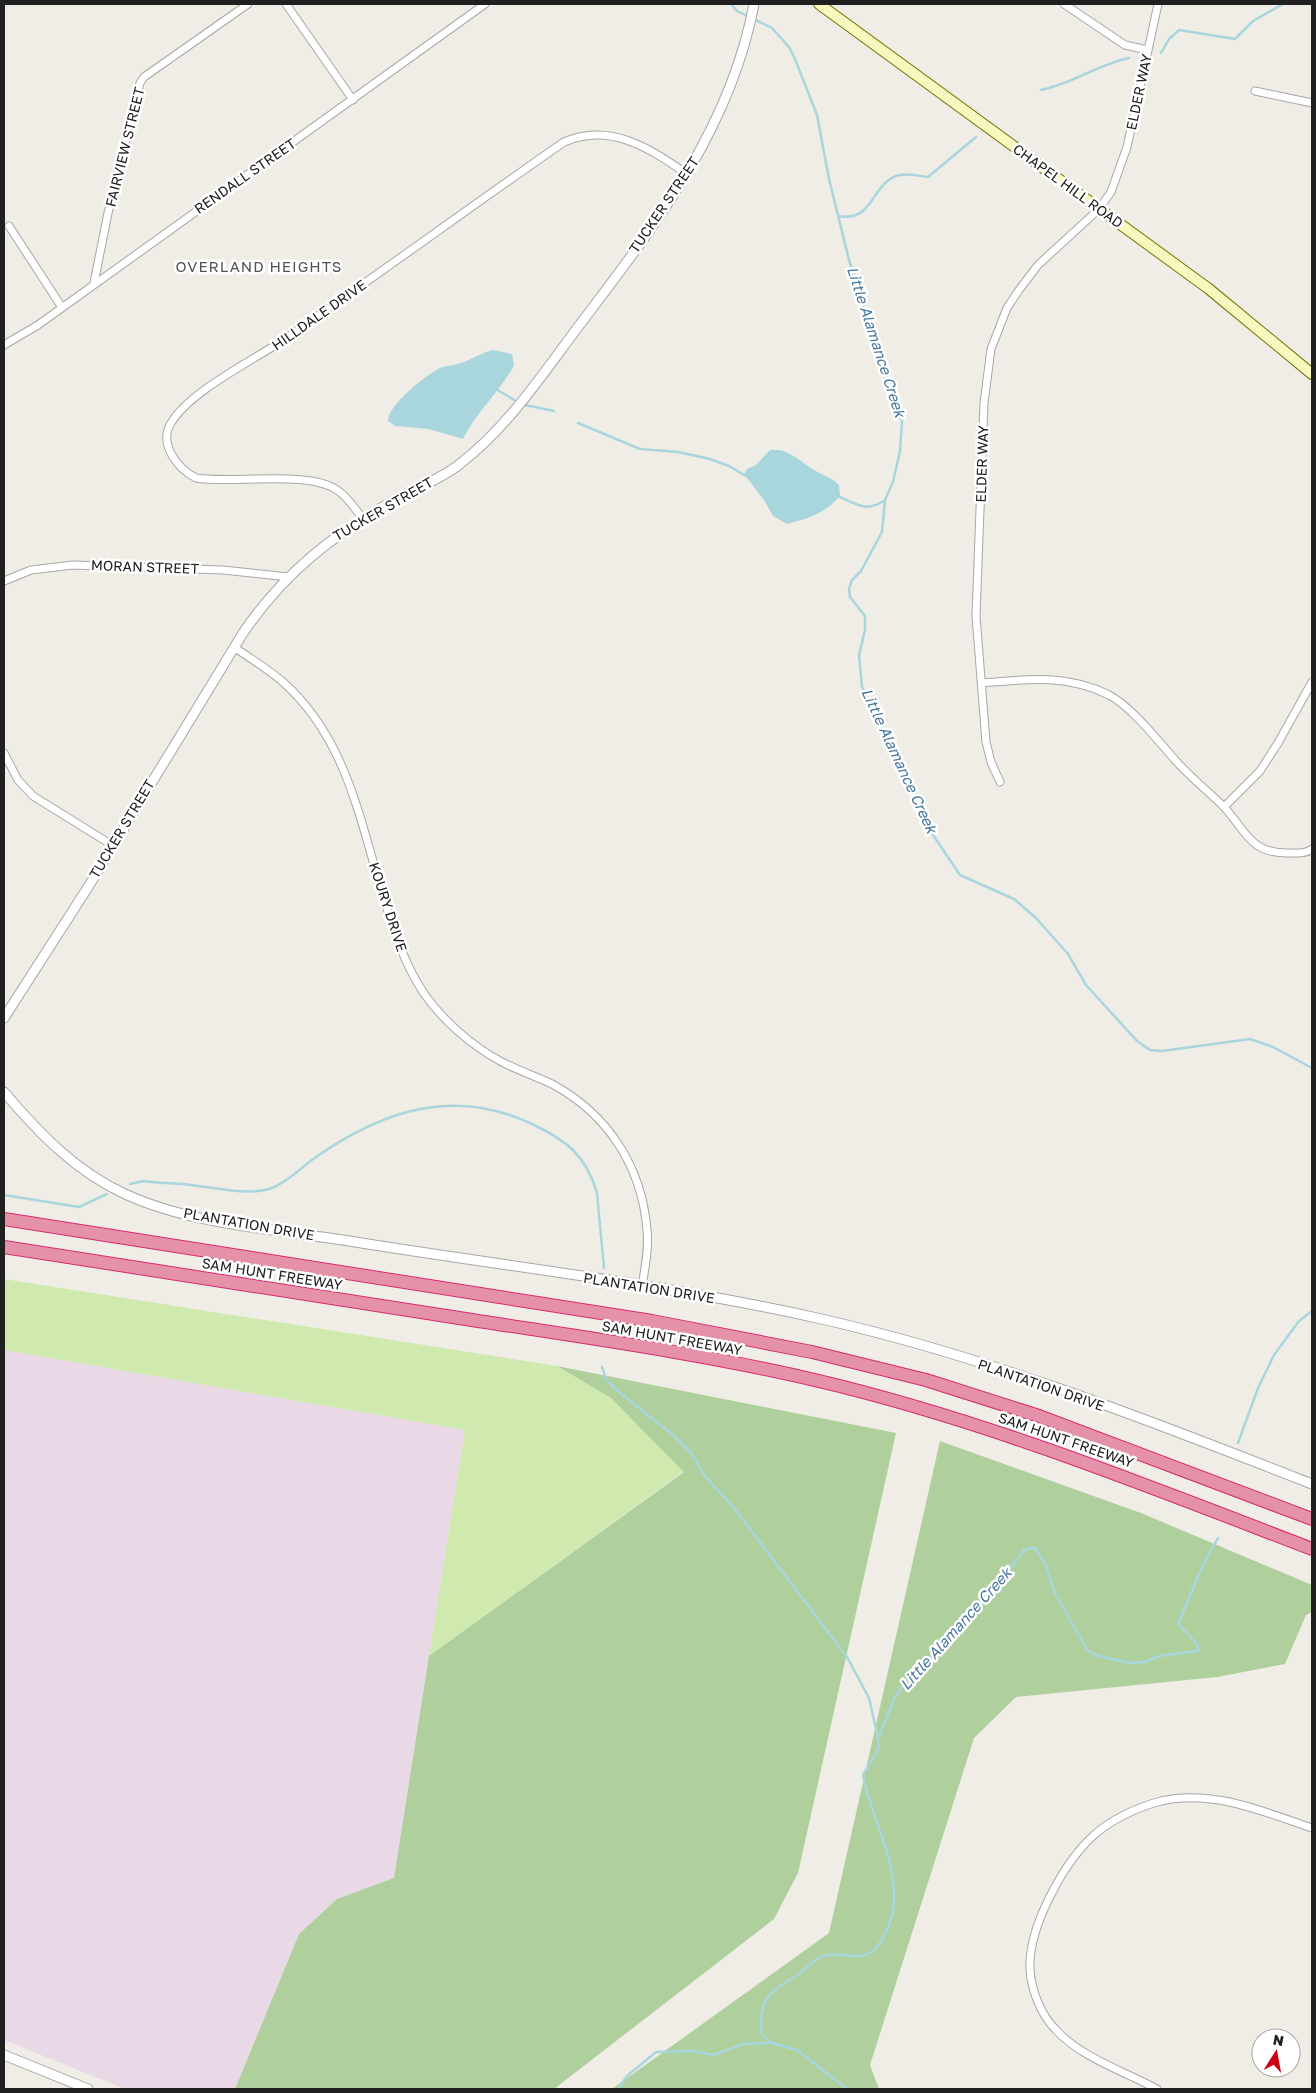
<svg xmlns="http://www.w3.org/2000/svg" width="1316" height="2093" font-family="'Golos Text',sans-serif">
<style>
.industrial{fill:#e9d9e7}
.grass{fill:#cfe9af}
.forest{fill:#afcf9d}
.water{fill:#a9d5dd}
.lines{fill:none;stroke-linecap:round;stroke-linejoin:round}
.stream{stroke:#a9d5dd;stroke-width:2.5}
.minor-casing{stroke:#a7a7a7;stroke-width:9}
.tertiary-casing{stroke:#a7a7a7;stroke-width:11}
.secondary-casing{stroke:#727708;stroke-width:12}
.motorway-casing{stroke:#d72b72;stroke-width:14}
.minor{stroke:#fff;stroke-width:7}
.tertiary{stroke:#fff;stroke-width:9}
.secondary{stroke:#f8f7bd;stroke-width:10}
.motorway{stroke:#e591a7;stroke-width:12}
.labels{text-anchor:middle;stroke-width:5;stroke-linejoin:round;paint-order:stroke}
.street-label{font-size:14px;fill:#202020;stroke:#fff}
.neighbourhood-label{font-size:15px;letter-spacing:1px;fill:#535353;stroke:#fff}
.water-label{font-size:15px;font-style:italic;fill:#48799e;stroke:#fff}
</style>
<rect width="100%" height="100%" fill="#f0ede7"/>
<polygon class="industrial" points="4,1350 465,1430 394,1878 337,1899 299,1934 235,2089 125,2089 4,2040"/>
<polygon class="grass" points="4,1279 557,1366 611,1398 684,1471 429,1656 465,1430 4,1350"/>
<g class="forest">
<polygon points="557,1366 896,1433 798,1873 774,1919 554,2089 235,2089 299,1934 337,1899 394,1878 429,1656 684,1472 611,1398"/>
<polygon points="940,1441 1141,1513 1312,1585 1312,1612 1306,1615 1285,1664 1217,1677 1016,1697 974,1738 870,2065 879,2089 612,2089 829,1933"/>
</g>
<g class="water">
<path d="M493,350L512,354L514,366C499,392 476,413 463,439L429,429L395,426L388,421C388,405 425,376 438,369C445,365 453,366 461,363C472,359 481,353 493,350Z"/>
<path d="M770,450C790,448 801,463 816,471C824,476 833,478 839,485L840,496C824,514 809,518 787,524L773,516L764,500L744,474L747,469L756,465Z"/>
</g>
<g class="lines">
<g class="stream">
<polyline points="731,4 737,11 772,28 789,47 795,59 817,115 829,179 849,260 880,358 902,421 900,451 893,482 885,500 882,532 861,571 852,580 849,589 850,597 865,616 865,630 859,655 862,687 926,814 933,835 960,875 1014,899 1036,918 1068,954 1086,985 1137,1041 1150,1050 1162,1051 1250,1039 1273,1047 1312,1068"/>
<polyline points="1161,53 1169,39 1179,30 1235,39 1253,21 1283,4"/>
<path d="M1041,90C1073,84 1098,64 1129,58"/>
<path d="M838,216C875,223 871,181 900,175C908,173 919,176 928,177L976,137"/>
<polyline points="496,389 516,401"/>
<polyline points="525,405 554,411"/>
<polyline points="578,423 640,449 678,452 710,459 729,466 746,476"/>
<path d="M837,496C856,503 865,514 885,500"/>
<path d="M130,1184L144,1181C157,1183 169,1183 182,1184C207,1186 248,1197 272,1188C290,1181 303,1165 319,1155C386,1109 455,1088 532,1124C566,1140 586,1155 597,1193L604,1268"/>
<polyline points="4,1195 79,1207 107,1194"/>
<polyline points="602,1367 606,1379 614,1388 673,1435 691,1453 705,1476 734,1508 847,1657 869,1698 878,1738"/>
<polyline points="1238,1443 1258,1388 1274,1355 1299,1321 1312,1311"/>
<polyline points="618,2089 627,2076 656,2052 693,2051 714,2055 743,2044 770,2043"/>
<path d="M847,2089L797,2050L772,2043L762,2035C757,2002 769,1991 796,1976C806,1970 813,1959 824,1956C838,1951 851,1959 865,1955C882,1950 894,1917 894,1901C896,1858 871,1817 863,1775L879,1748L878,1739L895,1697L906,1682L921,1672L935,1651L994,1591L1024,1550L1034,1547L1046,1565L1054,1591L1087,1650L1098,1656L1130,1663L1145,1662L1159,1656L1198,1651V1645L1178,1624L1202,1567L1218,1538"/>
</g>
<g class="minor-casing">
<g id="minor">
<polyline points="286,4 353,100"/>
<polyline points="1064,4 1125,45 1147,50"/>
<polyline points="1255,91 1312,103"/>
<polyline points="9,226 61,306"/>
<polyline points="94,283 108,213 140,83 144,77 248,4"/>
<polyline points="4,345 38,325 485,4"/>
<path d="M363,519C355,509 348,497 337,490C308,470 233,484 196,478C178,469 158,444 171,423C191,390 253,361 286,338C379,274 470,207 564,142C610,122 649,148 687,174"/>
<polyline points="4,581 31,570 73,565 223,570 288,577"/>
<path d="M234,647C251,659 268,669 283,682C347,739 360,821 384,899C394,931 404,963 423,992C442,1020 471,1045 500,1061C517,1070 535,1076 552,1084C608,1114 642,1167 647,1230C649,1248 645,1268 642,1286"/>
<path d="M982,683C1027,679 1067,674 1109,695C1133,708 1158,741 1176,761C1191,778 1208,791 1223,806C1247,831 1249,854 1290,853C1299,853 1305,854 1312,849"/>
<polyline points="4,753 18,780 33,796 112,845"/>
<polyline points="1000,782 991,762 986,742 976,616 984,403 991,349 1007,308 1019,290 1038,265 1099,209 1111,192 1127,147 1158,4"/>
<polyline points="1224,807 1260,771 1278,743 1312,682"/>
<path d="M1157,2089C1124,2071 1082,2058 1056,2030C1041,2015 1031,1990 1030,1969C1028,1927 1064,1862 1094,1835C1112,1819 1138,1807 1161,1801C1213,1789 1264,1812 1312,1828"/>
</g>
</g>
<g class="tertiary-casing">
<g id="tertiary">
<path d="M4,1018L90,884L243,633C284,573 332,535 395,500C417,487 442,479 461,463C508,426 540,378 575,331C652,229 730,132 754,4"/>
<path d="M4,1092C39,1133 75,1171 125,1194C190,1224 272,1229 343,1240C501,1266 661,1283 817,1318C987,1356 1151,1421 1312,1484"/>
<polyline points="4,2055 88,2089"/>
</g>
</g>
<g class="secondary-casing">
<polyline id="secondary" points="819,4 1209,289 1312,374"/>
</g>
<g class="motorway-casing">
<g id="motorway">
<polyline points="4,1219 652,1321 812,1352 926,1380 1039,1416 1312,1519"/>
<path d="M4,1247C160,1272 316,1296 472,1320C588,1338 705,1354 819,1381C988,1421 1150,1487 1312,1549"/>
</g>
</g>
<use href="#minor" class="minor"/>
<use href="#tertiary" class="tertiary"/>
<use href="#secondary" class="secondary"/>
<use href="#motorway" class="motorway"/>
</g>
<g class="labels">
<g class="street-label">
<text transform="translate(1139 92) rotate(-78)" y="5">ELDER WAY</text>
<text transform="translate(125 147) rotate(-76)" y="5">FAIRVIEW STREET</text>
<text transform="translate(245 176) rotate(-35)" y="5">RENDALL STREET</text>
<text transform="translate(1068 186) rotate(36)" y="5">CHAPEL HILL ROAD</text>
<text transform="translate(664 205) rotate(-56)" y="5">TUCKER STREET</text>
<text transform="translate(319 315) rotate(-35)" y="5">HILLDALE DRIVE</text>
<text transform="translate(982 464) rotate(-88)" y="5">ELDER WAY</text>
<text transform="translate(383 509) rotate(-30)" y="5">TUCKER STREET</text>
<text transform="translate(145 567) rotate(2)" y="5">MORAN STREET</text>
<text transform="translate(122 829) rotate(-59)" y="5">TUCKER STREET</text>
<text transform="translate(388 907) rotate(72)" y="5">KOURY DRIVE</text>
<text transform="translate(249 1224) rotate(10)" y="5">PLANTATION DRIVE</text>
<text transform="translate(272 1274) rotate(9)" y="5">SAM HUNT FREEWAY</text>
<text transform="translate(649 1288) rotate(9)" y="5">PLANTATION DRIVE</text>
<text transform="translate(672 1338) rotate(10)" y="5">SAM HUNT FREEWAY</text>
<text transform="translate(1041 1385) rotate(19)" y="5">PLANTATION DRIVE</text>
<text transform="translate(1066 1440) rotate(19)" y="5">SAM HUNT FREEWAY</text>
</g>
<g class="neighbourhood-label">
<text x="259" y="272">OVERLAND HEIGHTS</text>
</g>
<g class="water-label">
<text transform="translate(876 342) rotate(72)" y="5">Little Alamance Creek</text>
<text transform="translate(899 761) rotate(65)" y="5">Little Alamance Creek</text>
<text transform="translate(956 1629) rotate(-48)" y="5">Little Alamance Creek</text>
</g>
</g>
<rect width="1316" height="2093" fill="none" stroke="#202020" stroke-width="10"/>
<g transform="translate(1276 2053) rotate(11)"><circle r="24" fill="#ffffff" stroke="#a6a6a6"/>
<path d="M0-4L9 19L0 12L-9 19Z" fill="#cb0513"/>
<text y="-8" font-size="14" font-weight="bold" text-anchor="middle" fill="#202020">N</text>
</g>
</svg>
